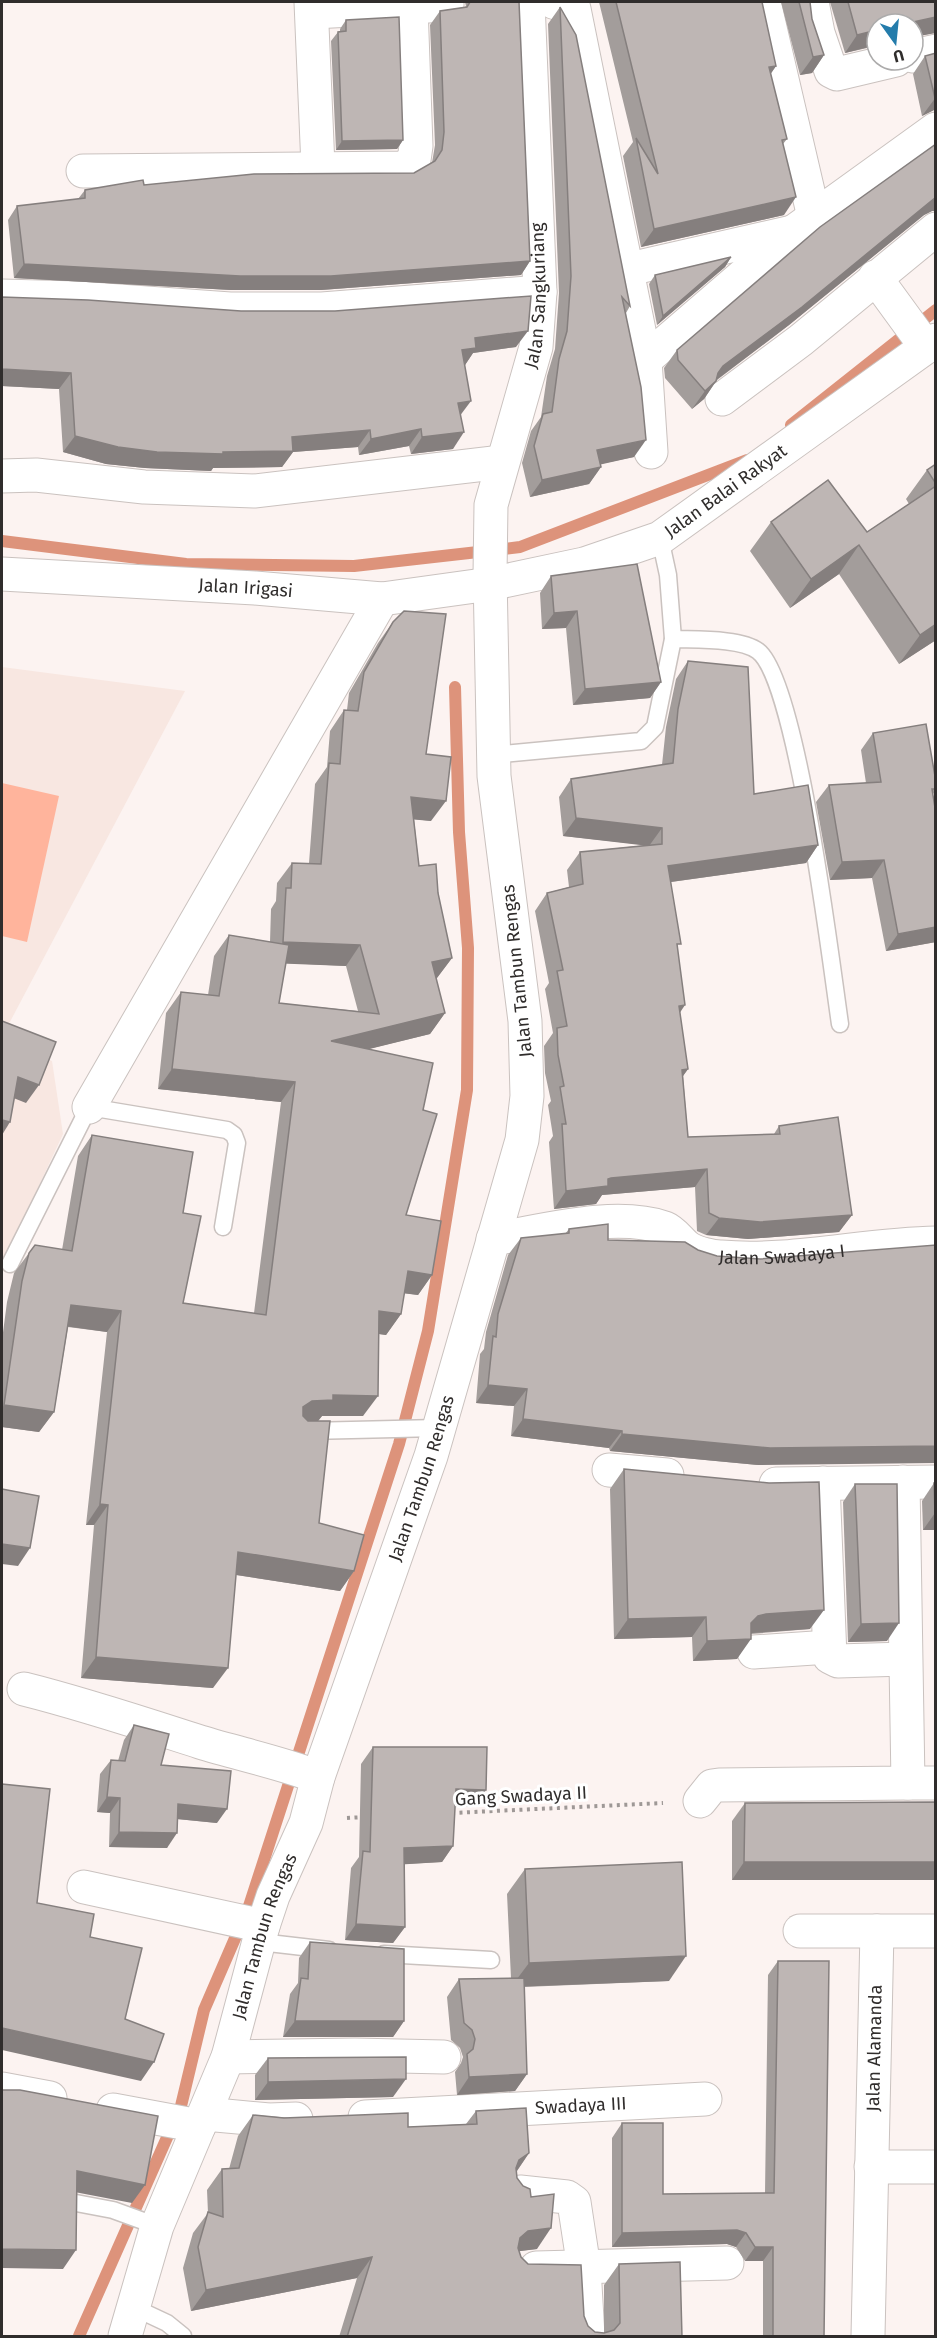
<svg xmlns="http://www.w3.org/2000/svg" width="937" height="2338" font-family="'Fira Sans',sans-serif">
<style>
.built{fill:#f8e7e1}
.green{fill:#ffb49c}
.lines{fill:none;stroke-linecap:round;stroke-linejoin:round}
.stream{stroke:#dd937b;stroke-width:12}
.service-casing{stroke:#cac2bf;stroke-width:19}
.minor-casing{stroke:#cac2bf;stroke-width:35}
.tertiary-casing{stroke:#cac2bf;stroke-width:35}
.path{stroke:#9e9896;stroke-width:4;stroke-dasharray:3 4.5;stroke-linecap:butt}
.service{stroke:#fff;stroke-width:16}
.minor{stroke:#fff;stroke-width:33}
.tertiary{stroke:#fff;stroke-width:33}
.wall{fill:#a39d9b;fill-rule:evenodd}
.shaded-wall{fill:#857f7e}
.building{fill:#beb6b4;stroke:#857f7e;stroke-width:1.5}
.labels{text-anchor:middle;stroke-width:6;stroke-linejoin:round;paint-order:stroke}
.street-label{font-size:18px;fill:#302d2c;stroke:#fff}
</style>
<rect width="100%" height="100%" fill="#fcf3f1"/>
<g class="built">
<polygon points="2,667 185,691 3,1035 2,1035"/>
<polygon points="2,1041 52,1061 63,1134 2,1265"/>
</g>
<polygon class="green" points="2,783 59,796 27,942 2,936"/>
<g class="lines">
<g class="stream">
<polyline points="791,425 936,310"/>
<polyline points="2,541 186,564 354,566 478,552 520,547 747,460"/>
<polyline points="79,2336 181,2106 204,2010 249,1906 399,1444 428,1331 467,1090 468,948 459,832 455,687"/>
</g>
<g class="service-casing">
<g id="service">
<path d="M673,639C695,640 741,638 758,651C797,680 831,963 840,1024"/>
<polyline points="493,755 641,741 655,727 673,639 668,575 660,538"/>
<polyline points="10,1264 89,1107 227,1130 234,1135 237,1143 223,1227"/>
<polyline points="308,1431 438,1428"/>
<polyline points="260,1942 329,1950"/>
<polyline points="384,1954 491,1960"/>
<polyline points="76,2203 113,2210 157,2226"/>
<polyline points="135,2308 167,2323 183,2336"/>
</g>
</g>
<g class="minor-casing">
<g id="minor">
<polyline points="311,2 318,167"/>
<polyline points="553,2 574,9 645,360 651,452"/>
<polyline points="764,2 814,217"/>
<polyline points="812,2 818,33 831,71 837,74 896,60"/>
<polyline points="313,12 447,5 447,2"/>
<polyline points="913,56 936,51"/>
<polyline points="83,171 404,168 414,160 416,146 411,6"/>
<polyline points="625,270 792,232"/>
<polyline points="875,277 926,347"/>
<polyline points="2,296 77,298 230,309 322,309 540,292"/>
<polyline points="645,360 796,230 936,129"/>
<polyline points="722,399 801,340 936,229"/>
<polyline points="2,476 36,475 144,487 254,491 502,462"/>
<polyline points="89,1107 382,599"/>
<path id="s1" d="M493,1239C544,1231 615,1211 665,1228C675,1232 681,1244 690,1249C697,1253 712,1257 721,1257C792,1263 864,1244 936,1243"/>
<polyline points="609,1470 667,1475"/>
<polyline points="823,1483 830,1657 838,1661 905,1659"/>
<polyline points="776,1484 936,1482"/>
<polyline points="754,1652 829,1647"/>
<path d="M24,1689C84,1704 141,1723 200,1742C239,1754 279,1762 318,1777"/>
<polyline points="908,1783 936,1783"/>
<polyline points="700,1801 712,1786 719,1785 908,1783 903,1482"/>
<polyline points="84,1887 263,1926"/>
<polyline points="800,1931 936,1931"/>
<polyline points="228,2057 355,2055 444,2057"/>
<polyline points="2,2089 50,2098"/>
<polyline points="113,2110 199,2126"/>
<polyline points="205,2114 269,2120 296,2119"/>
<path id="s2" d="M365,2117L705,2099"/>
<polyline points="871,2167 936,2167"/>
<polyline points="520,2192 567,2197 574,2202 584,2268 588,2336"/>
<polyline points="536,2268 727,2263"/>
<path id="s3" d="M868,2336L877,1931"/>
</g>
</g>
<g class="tertiary-casing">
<g id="tertiary">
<path id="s4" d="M2,574L255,588L382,599L490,584L584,564L660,538L936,340"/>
<path id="s5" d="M125,2336L157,2226L228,2057L263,1926L273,1896L306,1823L318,1777L431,1456L522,1140L527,1096L525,1021L494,776L490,575L491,505L536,347L540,292L528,2"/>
</g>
</g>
<g class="path">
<polyline points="452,1813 663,1803"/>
<polyline points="347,1818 364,1817"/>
</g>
<use href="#service" class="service"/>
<use href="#minor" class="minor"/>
<use href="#tertiary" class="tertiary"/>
</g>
<g class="wall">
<polygon points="465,2 519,2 530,261 521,275 321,290 231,290 14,278 8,220 17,206 78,199 85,190 144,185 414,173 432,163 435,145 430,25 440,11 465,7 466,6"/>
<polygon points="599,2 762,2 776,66 770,74 787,139 783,144 784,215 641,247 623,156 633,142"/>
<polygon points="781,2 810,2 812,19 824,55 812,73 800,75"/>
<polygon points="830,2 936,2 933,33 845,53"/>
<polygon points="560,7 630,306 626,313 634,457 600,464 601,467 589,484 530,497 522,463 531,431 541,417 547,376 555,349 559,293 548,24"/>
<polygon points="346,20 403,140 397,149 336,150 331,41 338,32 340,32 340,29"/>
<polygon points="936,53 936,111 934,110 922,116 913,74 925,56"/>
<polygon points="936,144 932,211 924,215 789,325 717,380 704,399 692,409 665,378 664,368 677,350"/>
<polygon points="731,257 725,267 657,325 649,284 655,275"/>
<polygon points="2,297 516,347 473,353 465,365 461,415 453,449 411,454 409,446 359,455 358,447 293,452 282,467 213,468 211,471 145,468 106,464 63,452 59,389 2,386"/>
<polygon points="936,464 936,640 899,664 839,574 790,608 750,551 771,522 867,532 909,504 906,499 927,470"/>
<polygon points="551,576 661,682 650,698 573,705 566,628 542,629 540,593"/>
<path d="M393,622L426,754L431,821L414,819L419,866L438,893L452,958L436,979L445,1013L430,1034L368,1049L423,1110L406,1215L432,1275L418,1295L404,1293L401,1314L386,1335L379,1334L363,1416H322L318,1421L319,1523L354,1571L340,1591L236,1575L213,1688L81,1678L94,1525H86L107,1332L68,1327L54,1412L39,1432L2,1427V1340L7,1302L14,1273L29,1253L62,1250L78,1156L92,1135L183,1213V1303L254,1313L281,1102L158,1089L166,1013L181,992L208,995L214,956L229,935L270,942L271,909L276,901L277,883L292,863H309L315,784L327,767L330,731L344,710H347L349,693L378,643ZM286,963L346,966L358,1011L279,1003Z"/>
<polygon points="688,661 754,794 818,845 806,863 671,882 677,948 680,1013 688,1069 683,1076 688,1137 774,1134 779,1126 852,1215 839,1232 748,1239 706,1235 697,1231 695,1187 602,1195 596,1204 554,1209 549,1142 553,1136 548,1105 551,1101 545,1073 544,1046 553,1033 545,989 549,983 535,911 547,893 569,887 567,870 580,852 646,845 563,836 559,797 571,779 662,765 666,727 676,679"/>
<polygon points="873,733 936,782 936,790 933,794 936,942 886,951 872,878 830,880 816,802 829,785 866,783 861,750"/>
<polygon points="569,1229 608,1240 758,1465 610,1451 609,1448 511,1436 514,1406 476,1403 480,1354 484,1349 486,1332 508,1255 521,1238 565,1234"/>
<polygon points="624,1469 810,1629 751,1634 737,1659 693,1661 692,1637 614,1639 610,1489"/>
<polygon points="934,1483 936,1530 923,1530 922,1501"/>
<polygon points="855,1484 887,1641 848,1642 843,1502"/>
<polygon points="134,1725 161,1765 217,1823 177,1819 167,1848 109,1847 110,1813 97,1812 100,1774 111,1760 118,1761 124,1740"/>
<polygon points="373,1747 474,1807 455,1806 453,1846 442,1862 405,1864 405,1927 393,1943 345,1940 351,1868 359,1857 361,1764"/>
<polygon points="936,1802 936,1880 732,1880 732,1821 745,1803"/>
<polygon points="525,1869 669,1981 524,1987 527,2074 515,2091 457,2095 455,2072 461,2063 463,2057 460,2048 451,2040 447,1997 459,1979 511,1978 507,1894"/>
<polygon points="310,1942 404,2021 393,2037 283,2037 290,1994 298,1983 299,1958"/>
<polygon points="778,1961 824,2337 763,2337 763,2261 745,2261 736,2247 727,2244 612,2247 612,2138 622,2123 663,2194 765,2193 768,1975"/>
<polygon points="268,2058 393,2097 255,2100 255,2075"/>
<polygon points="476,2111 529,2153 517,2171 517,2178 531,2197 537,2249 519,2251 521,2257 584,2316 588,2326 595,2332 604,2333 604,2285 619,2264 682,2337 339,2337 357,2278 191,2311 183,2268 193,2233 208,2213 207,2190 222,2169 229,2169 238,2136 253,2115 408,2127 466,2124"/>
</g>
<g class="shaded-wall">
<polygon points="936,17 936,33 913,37 913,24 904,24"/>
<polygon points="877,30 877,45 845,53 857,35"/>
<polygon points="824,55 812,73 800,75 813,57"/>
<polygon points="776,66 764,84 769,67"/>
<polygon points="936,97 936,111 934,110 922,116"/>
<polygon points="403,140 397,149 336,150 342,141"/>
<polygon points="796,197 784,215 641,247 654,229"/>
<polygon points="936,197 936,211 932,211 924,215 789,325 711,384 716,381 704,399 692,409 723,366"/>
<polygon points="731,257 725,267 657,325 663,316"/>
<polygon points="530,261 521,275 321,290 231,290 14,278 24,264"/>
<polygon points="528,331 516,347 473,353 465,365 462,350 475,338"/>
<polygon points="2,369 71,373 59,389 2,386"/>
<polygon points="471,401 459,417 458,403"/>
<polygon points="421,429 409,446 359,455 371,439"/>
<polygon points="370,430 358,447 293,452 282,467 213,468 211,471 145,468 106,464 63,452 75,436 223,452 292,437"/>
<polygon points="464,432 453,449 411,454 422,437"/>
<polygon points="646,440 634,457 585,468 597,450"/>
<polygon points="601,467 589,484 530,497 542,480"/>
<polygon points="859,545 839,574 790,608 811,579"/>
<polygon points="577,611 566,628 542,629 554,613"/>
<polygon points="936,624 936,640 899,664 920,635"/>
<polygon points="661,682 650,698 573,705 585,689"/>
<polygon points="411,797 446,801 431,821 397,818"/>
<polygon points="576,818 662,828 649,846 563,836"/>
<polygon points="818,845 806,863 656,884 668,866"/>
<polygon points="884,860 872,878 830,880 842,862"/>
<polygon points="936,927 936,942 886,951 898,934"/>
<polygon points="283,942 360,945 346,966 269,963"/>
<polygon points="452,958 437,978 418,982 432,962"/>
<polygon points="685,1005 673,1023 679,1006"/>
<polygon points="445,1013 430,1034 317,1062 331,1041"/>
<polygon points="172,1069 295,1082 281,1102 158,1089"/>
<polygon points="688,1069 675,1087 682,1070"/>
<polygon points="18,1077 39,1085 26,1103 6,1095"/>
<polygon points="2,1120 10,1122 2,1135"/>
<polygon points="707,1169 695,1187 602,1195 596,1204 554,1209 566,1191 611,1178"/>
<polygon points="852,1215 839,1232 748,1239 706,1235 719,1218"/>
<polygon points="408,1271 432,1275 418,1295 393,1292"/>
<polygon points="71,1305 121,1311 107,1332 57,1325"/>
<polygon points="379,1311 401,1314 386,1335 365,1332"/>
<polygon points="488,1385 527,1389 514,1406 476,1403"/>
<polygon points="333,1395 378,1396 363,1416 322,1416 318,1421 297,1422 303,1407 312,1401"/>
<polygon points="4,1405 54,1412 39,1432 2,1427 2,1408"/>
<polygon points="523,1419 622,1431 609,1448 511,1436"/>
<polygon points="622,1434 936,1446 936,1463 758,1465 610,1451"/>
<polygon points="100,1504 108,1505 94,1525 86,1525"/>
<polygon points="935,1513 936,1530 923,1530"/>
<polygon points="2,1544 30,1548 18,1566 2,1564"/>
<polygon points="238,1552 354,1571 340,1591 224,1573"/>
<polygon points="824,1610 810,1629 752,1633 744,1636 751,1639 737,1659 693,1661 707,1641 751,1623 758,1616 766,1614"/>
<polygon points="706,1617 692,1637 614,1639 628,1619"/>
<polygon points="899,1623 887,1641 848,1642 861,1624"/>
<polygon points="96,1657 228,1668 213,1688 81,1678"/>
<polygon points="456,1789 486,1790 474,1807 444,1806"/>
<polygon points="107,1797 120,1798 110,1813 97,1812"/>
<polygon points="178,1804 227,1809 217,1823 167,1818"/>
<polygon points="119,1832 177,1833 167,1848 109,1847"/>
<polygon points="453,1846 442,1862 393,1865 404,1848"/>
<polygon points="744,1862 936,1862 936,1880 732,1880"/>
<polygon points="356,1924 405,1927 393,1943 345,1940"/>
<polygon points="686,1956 669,1981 511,1987 529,1963"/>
<polygon points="295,2021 404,2021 393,2037 283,2037"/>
<polygon points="2,2028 154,2062 141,2081 2,2050"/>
<polygon points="527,2074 515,2091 457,2095 469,2077"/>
<polygon points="406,2079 393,2097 255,2100 268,2082"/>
<polygon points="529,2153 514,2175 519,2160"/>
<polygon points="77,2171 145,2185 132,2203 64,2190"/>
<polygon points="551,2228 537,2249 513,2252 520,2238 528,2231"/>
<polygon points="737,2230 746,2233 736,2247 727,2244 612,2247 622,2233"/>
<polygon points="755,2247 773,2247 763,2261 745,2261"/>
<polygon points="2,2249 76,2250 63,2269 2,2268"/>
<polygon points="372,2257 357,2278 191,2311 206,2290"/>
</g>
<g class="building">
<polygon points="470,2 519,2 530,261 331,276 240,276 24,264 17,206 85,198 85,190 143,180 144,185 254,174 414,173 435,161 442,150 444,132 440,11 467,7"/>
<polygon points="616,2 762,2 776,66 769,67 787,139 782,140 796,197 654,229 636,138 658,174"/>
<polygon points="799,2 810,2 812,19 824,55 813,57"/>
<polygon points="848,2 936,2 936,17 904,24 877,24 877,30 857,35"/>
<polygon points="560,7 576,35 630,306 622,297 641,387 646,440 597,450 601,467 542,480 534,446 543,414 552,412 559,359 567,331 571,276"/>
<polygon points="399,17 403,140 342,141 338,32 346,31 346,20"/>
<polygon points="936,53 936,97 935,98 925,56"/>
<polygon points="936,144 936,197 802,307 723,366 718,373 716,381 705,391 678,360 677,350 820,227"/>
<polygon points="731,257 663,316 655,275"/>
<polygon points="531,296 528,331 475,338 476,348 462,350 471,401 458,403 464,432 422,437 421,429 371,439 370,430 292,437 293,451 223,452 223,454 157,452 118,447 75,436 71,373 2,369 2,297 88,300 241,311 335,311"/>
<polygon points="936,464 936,484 927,470"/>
<polygon points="828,480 867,532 936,486 936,624 920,635 859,545 811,579 771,522"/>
<polygon points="637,564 661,682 585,689 577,611 554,613 551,576"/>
<polygon points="404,611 446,614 426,754 451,757 446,801 411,797 419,866 436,864 438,893 452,958 432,962 445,1013 331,1041 433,1063 423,1110 437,1114 406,1215 441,1221 432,1275 408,1271 401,1314 379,1311 378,1396 333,1395 333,1400 312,1401 303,1407 303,1416 308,1421 330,1421 319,1523 364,1535 354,1571 238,1552 228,1668 96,1657 108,1505 100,1504 121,1311 71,1305 54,1412 4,1405 22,1281 29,1253 35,1245 72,1251 92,1135 193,1152 183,1213 201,1216 183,1303 266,1315 295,1082 172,1069 181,992 219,996 229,935 289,945 279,1003 379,1014 360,945 283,942 286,888 291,888 292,863 321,864 329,763 340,764 344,710 358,711 364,672 393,622"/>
<polygon points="688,661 748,667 754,794 808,785 818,845 668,866 681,944 677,944 685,1005 679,1006 688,1069 682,1070 688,1137 780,1134 779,1126 838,1117 852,1215 760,1222 719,1218 709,1213 707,1169 611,1178 608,1179 608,1186 566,1191 562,1124 566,1124 560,1087 564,1086 558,1055 557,1028 567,1026 557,971 563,970 547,893 583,884 580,852 662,844 662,828 576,818 571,779 673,763 678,709"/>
<polygon points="926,724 936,782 936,789 932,789 936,814 936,927 898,934 884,860 842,862 829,785 881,782 873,733"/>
<polygon points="2,1021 56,1042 39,1085 18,1077 10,1122 2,1120"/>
<polygon points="608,1224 608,1240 685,1242 698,1250 717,1256 760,1259 936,1245 936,1446 770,1448 622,1434 622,1431 523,1419 527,1389 488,1385 493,1336 496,1337 498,1314 521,1238 569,1233 569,1229"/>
<polygon points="624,1469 769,1483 819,1482 824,1610 766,1614 758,1616 751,1623 751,1639 707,1641 706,1617 628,1619"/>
<polygon points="934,1483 936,1483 935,1513"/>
<polygon points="855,1484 897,1484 899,1623 861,1624"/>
<polygon points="2,1489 39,1496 30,1548 2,1544"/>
<polygon points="134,1725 169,1734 161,1765 231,1771 227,1809 178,1804 177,1833 119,1832 120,1798 107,1797 111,1760 125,1761"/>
<polygon points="373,1747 487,1747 486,1790 456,1789 453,1846 404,1848 405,1927 356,1924 363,1851 370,1852"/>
<polygon points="2,1784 50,1789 37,1903 94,1914 90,1937 142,1948 125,2019 164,2034 154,2062 2,2028"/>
<polygon points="936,1802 936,1862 744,1862 745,1803"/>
<polygon points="682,1862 686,1956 529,1963 525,1869"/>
<polygon points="310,1942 404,1949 404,2021 295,2021 301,1978 308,1979"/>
<polygon points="778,1961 829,1961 824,2337 773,2337 773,2247 755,2247 746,2233 737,2230 622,2233 622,2123 663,2123 663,2194 774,2193"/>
<polygon points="524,1978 527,2074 469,2077 467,2054 473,2049 475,2039 472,2030 464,2023 459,1979"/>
<polygon points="406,2057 406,2079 268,2082 268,2058"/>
<polygon points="2,2090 20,2090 158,2116 145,2185 77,2171 76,2250 2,2249"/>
<polygon points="526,2108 529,2153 519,2160 516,2168 517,2178 523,2186 530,2189 531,2197 554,2194 551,2228 528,2231 520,2238 518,2248 521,2257 528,2264 581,2265 584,2316 588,2326 595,2332 604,2333 614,2330 620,2323 619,2264 680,2262 682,2337 347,2337 372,2257 206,2290 198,2247 208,2212 223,2217 222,2169 239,2168 253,2115 284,2118 408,2113 408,2127 477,2124 476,2111"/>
</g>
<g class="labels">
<g class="street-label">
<text dy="6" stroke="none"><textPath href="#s5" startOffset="2115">Jalan Sangkuriang</textPath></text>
<text dy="6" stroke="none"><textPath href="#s4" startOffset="747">Jalan Balai Rakyat</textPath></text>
<text dy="6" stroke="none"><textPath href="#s4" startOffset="244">Jalan Irigasi</textPath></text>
<text transform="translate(517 971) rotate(-96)" y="6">Jalan Tambun Rengas</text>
<text dy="6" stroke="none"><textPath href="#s1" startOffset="300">Jalan Swadaya I</textPath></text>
<text dy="6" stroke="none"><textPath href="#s5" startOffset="909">Jalan Tambun Rengas</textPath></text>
<text transform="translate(521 1796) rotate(-3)" y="6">Gang Swadaya II</text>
<text dy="6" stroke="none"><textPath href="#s5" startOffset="424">Jalan Tambun Rengas</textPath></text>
<text dy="6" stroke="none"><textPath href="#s3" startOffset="288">Jalan Alamanda</textPath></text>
<text dy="6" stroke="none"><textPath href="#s2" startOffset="216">Swadaya III</textPath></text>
</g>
</g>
<rect width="937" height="2338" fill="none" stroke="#302d2c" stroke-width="6"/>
<g transform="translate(895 42) rotate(165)"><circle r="28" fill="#ffffff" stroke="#acabab" stroke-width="1.5"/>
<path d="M0-4.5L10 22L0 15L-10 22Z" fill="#247cab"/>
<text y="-9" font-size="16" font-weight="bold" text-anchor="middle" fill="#302d2c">U</text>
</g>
</svg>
